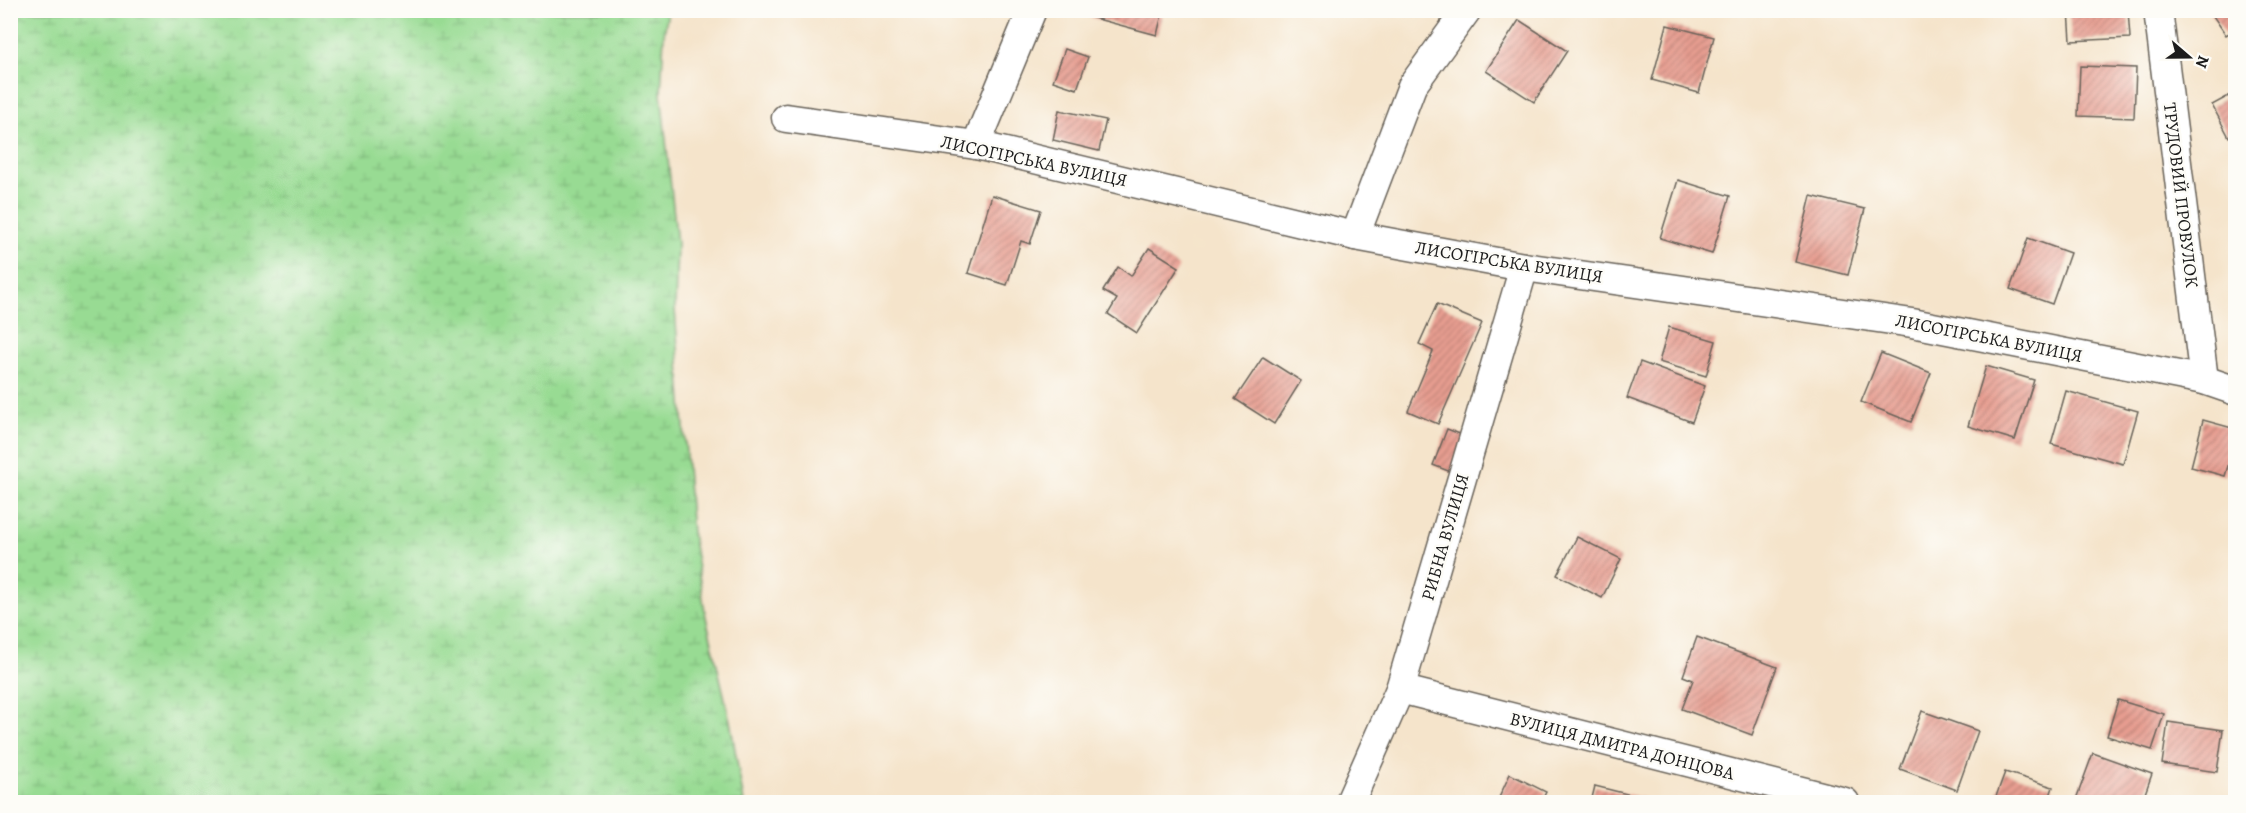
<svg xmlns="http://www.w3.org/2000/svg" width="2246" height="813" font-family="Alegreya,serif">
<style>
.wetland{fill:url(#wetland-marsh);stroke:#5a7c58;stroke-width:1.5}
.building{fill:url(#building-hatch)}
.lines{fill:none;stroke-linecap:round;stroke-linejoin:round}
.minor-casing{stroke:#686259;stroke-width:31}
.minor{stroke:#fff;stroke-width:28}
.labels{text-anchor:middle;stroke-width:5;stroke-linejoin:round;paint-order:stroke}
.street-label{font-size:18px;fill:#1c1c1c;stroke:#fdfcf7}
</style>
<defs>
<pattern id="wetland-marsh" width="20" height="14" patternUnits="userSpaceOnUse" patternTransform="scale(1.5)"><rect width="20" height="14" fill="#98db93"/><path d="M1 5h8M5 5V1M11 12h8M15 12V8" fill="none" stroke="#82bb7e"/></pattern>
<pattern id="building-hatch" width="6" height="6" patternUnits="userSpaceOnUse" patternTransform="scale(1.5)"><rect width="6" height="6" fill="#e79d90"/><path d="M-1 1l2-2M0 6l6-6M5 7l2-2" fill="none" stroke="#ba7f75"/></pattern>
</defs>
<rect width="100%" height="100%" fill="#fdfcf7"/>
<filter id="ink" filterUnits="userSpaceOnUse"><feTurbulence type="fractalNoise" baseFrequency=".0167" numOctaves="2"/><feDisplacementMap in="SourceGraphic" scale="12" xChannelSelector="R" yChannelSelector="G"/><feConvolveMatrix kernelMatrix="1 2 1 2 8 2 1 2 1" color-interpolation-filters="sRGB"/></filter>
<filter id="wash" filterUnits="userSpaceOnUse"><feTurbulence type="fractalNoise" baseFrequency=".008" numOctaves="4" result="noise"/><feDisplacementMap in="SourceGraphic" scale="24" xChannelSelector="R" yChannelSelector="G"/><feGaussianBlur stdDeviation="1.35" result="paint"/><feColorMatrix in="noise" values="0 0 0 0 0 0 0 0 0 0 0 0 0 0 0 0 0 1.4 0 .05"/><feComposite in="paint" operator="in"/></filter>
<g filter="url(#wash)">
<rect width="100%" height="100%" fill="#f5e4cb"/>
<polygon class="wetland" points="10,11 668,11 664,35 661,93 677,244 675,309 692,533 706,617 730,721 744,802 11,802"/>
<g id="blocks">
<g class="building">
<polygon points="1088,10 1163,10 1157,35 1086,16"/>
<polygon points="2069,10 2128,10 2130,38 2071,41"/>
<polygon points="2209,10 2236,10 2236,29 2226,35"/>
<polygon points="1519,20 1567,51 1534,102 1486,71"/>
<polygon points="1667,25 1714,37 1699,93 1652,80"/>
<polygon points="1065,49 1088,57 1077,89 1053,81"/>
<polygon points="2080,66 2136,68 2134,118 2078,116"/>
<polygon points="2236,92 2236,133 2229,137 2212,105"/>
<polygon points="1059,110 1106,120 1099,151 1053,140"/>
<polygon points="1678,180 1730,196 1712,254 1660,238"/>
<polygon points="992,195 1041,210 1030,244 1021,241 1007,285 968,273"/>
<polygon points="1811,196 1865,209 1848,275 1795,262"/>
<polygon points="2028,238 2070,253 2052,304 2010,289"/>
<polygon points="1149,248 1179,267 1137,333 1108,314 1117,299 1103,291 1118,267 1131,276"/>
<polygon points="1437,304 1482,323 1438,424 1408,411 1433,351 1419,344"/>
<polygon points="1669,327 1716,341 1706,376 1659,362"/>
<polygon points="1881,353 1931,373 1911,422 1861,402"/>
<polygon points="1263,357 1301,381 1274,424 1235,399"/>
<polygon points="1640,362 1705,386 1692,422 1627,398"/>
<polygon points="1986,366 2034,380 2015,440 1968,426"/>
<polygon points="2066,391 2138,411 2123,464 2051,444"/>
<polygon points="2203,420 2236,429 2236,439 2225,476 2191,467"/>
<polygon points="1447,429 1470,438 1456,474 1433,465"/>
<polygon points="1577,537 1621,559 1602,598 1557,575"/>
<polygon points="1697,637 1777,667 1752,735 1682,709 1693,680 1683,676"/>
<polygon points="2118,700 2164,714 2152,750 2107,736"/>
<polygon points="1922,711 1978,731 1957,790 1900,769"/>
<polygon points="2168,722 2223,730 2217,772 2162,764"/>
<polygon points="2093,753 2152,774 2142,802 2075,802"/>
<polygon points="2005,772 2053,787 2048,802 1994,802"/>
<polygon points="1510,774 1546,792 1541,802 1497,802"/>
<polygon points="1595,786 1647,799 1646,802 1591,802"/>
</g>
</g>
</g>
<g filter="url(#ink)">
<use href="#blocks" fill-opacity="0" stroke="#686259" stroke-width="1.5"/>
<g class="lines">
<g class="minor-casing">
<g id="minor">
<polyline points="2158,10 2204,380"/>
<polyline points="786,118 976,145 1355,236 1524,267 1912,323 2204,380 2236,391"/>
<polyline points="976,145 1032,10"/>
<polyline points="1355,236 1412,86 1467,10"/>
<polyline points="1400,689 1845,802"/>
<polyline points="1350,802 1400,689 1524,267"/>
</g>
</g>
<use href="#minor" class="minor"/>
</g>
</g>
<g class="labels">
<g class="street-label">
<text transform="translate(1034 161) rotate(12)" y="6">ЛИСОГІРСЬКА ВУЛИЦЯ</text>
<text transform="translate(2181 195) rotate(83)" y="6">ТРУДОВИЙ ПРОВУЛОК</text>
<text transform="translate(1509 262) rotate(9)" y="6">ЛИСОГІРСЬКА ВУЛИЦЯ</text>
<text transform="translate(1989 338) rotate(11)" y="6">ЛИСОГІРСЬКА ВУЛИЦЯ</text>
<text transform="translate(1445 537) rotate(-74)" y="6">РИБНА ВУЛИЦЯ</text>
<text transform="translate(1622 746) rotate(14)" y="6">ВУЛИЦЯ ДМИТРА ДОНЦОВА</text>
</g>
</g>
<rect width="2246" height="813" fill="none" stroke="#fdfcf7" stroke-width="36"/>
<g transform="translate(2189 57) rotate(110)" stroke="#fdfcf7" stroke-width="4.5" paint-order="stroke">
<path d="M0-4.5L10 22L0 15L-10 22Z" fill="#1c1c1c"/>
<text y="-9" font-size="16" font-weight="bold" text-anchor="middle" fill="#1c1c1c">N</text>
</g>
</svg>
